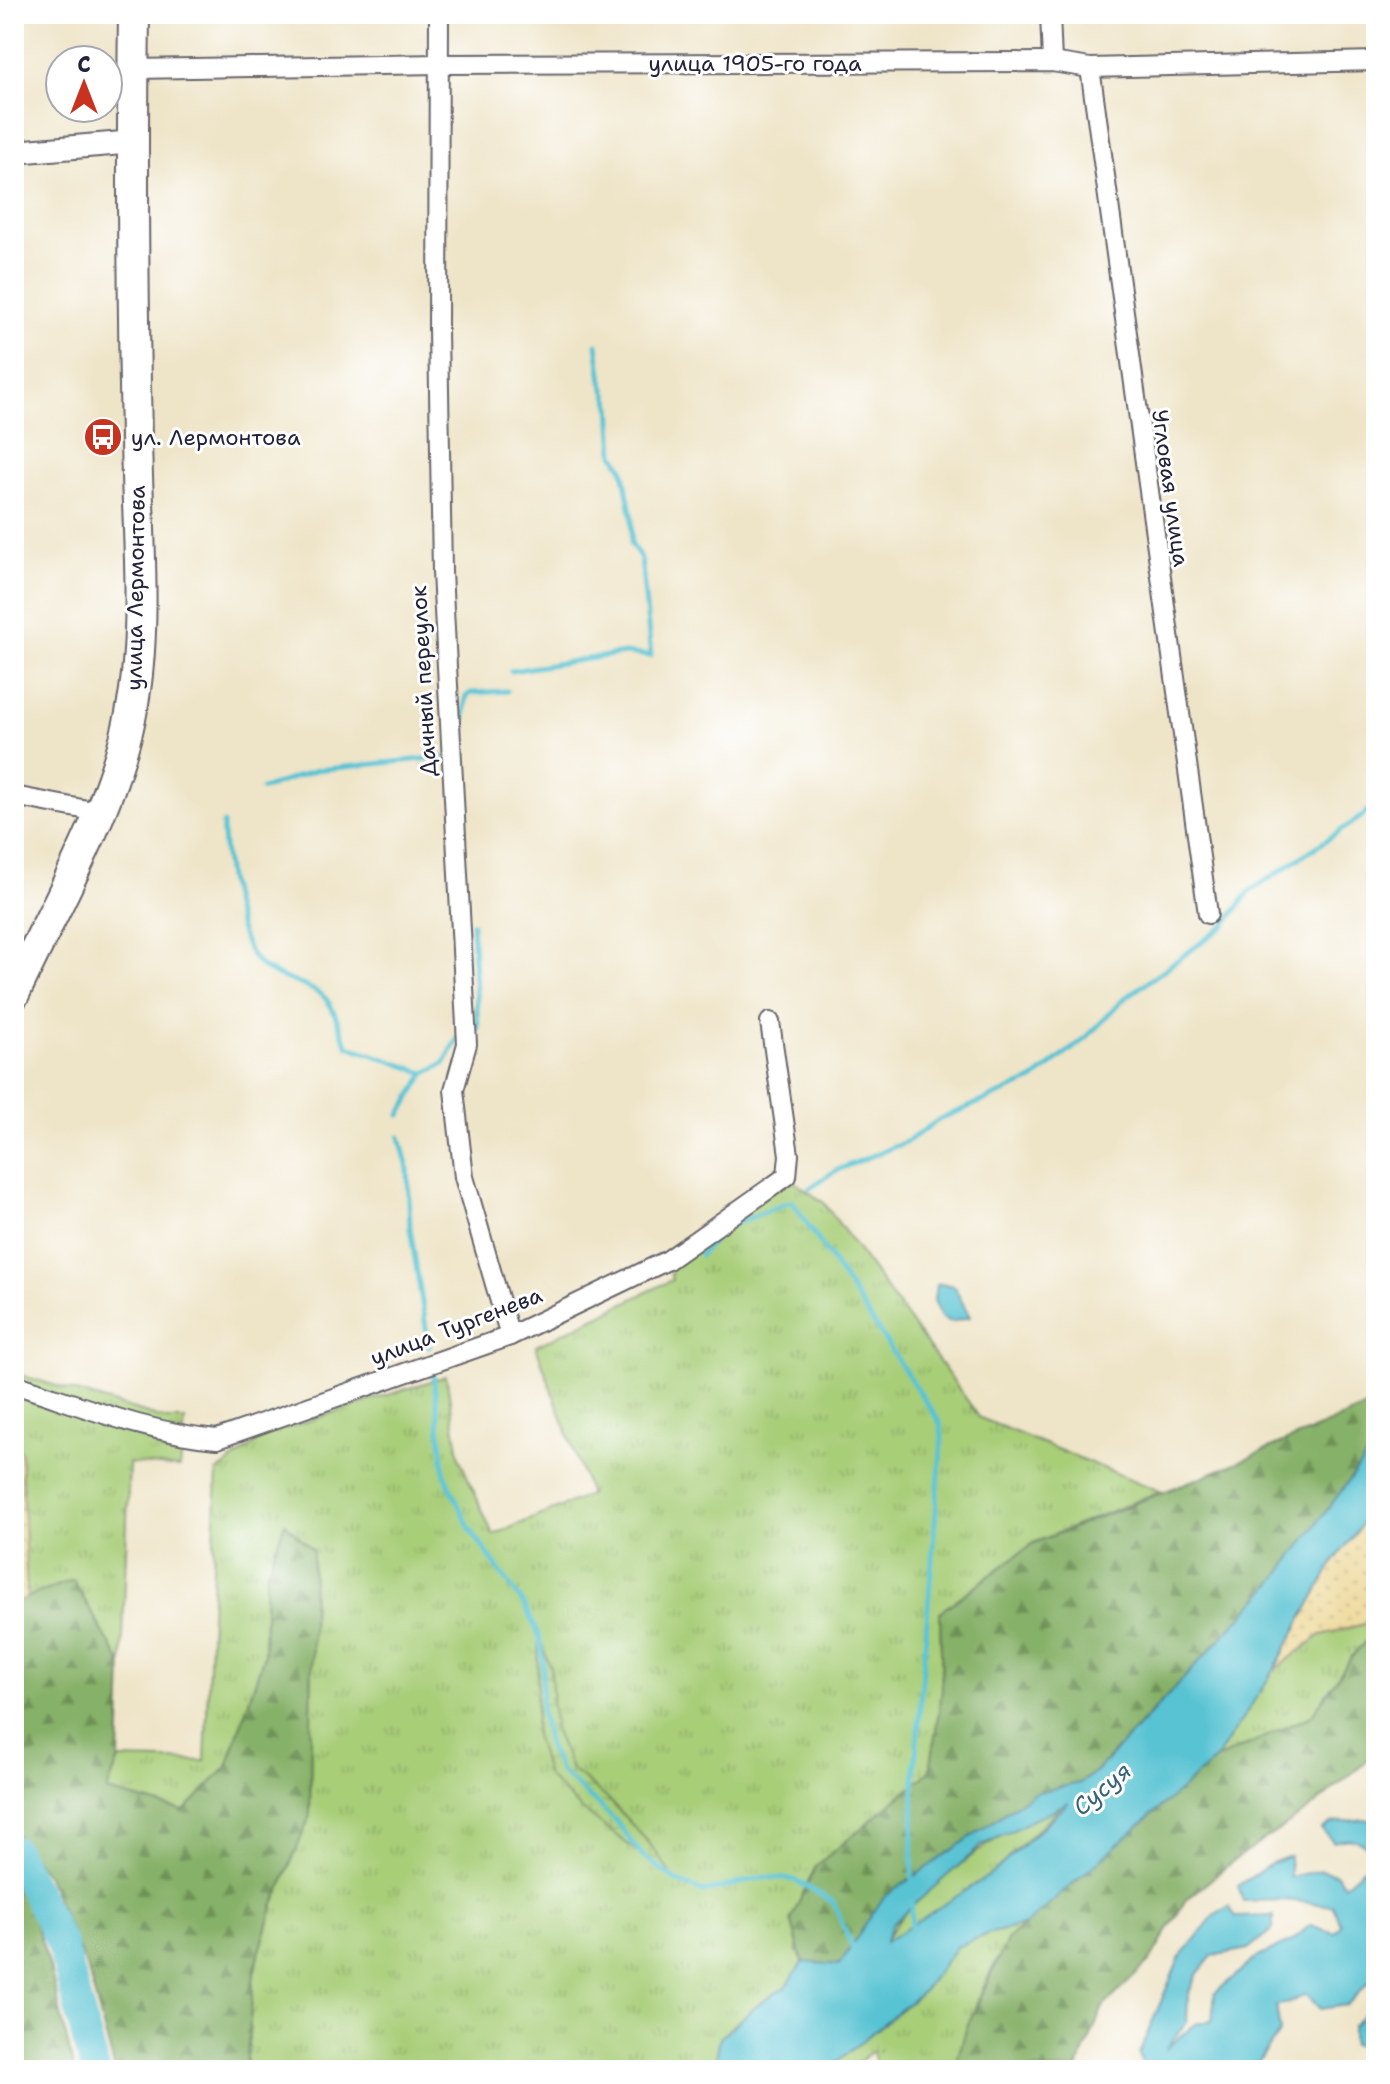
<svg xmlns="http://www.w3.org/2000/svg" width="1390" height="2084" font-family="'Shantell Sans',sans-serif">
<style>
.grass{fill:url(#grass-tufts);stroke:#65785a;stroke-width:2}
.forest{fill:url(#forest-firs);stroke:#546a52;stroke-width:2}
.wetland{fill:url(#wetland-marsh);stroke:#65785a;stroke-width:2}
.sand{fill:url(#sand-dots);stroke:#887e6c;stroke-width:2}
.water{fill:#59c3d3;stroke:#3e7287;stroke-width:2;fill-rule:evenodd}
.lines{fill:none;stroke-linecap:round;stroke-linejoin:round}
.stream{stroke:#59c3d3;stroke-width:5}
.river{stroke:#59c3d3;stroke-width:30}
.minor-casing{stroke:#69666c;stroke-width:22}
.tertiary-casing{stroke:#69666c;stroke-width:26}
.trunk-casing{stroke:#69666c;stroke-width:34}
.minor{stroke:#fff;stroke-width:18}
.tertiary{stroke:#fff;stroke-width:22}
.trunk{stroke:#fff;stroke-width:30}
.labels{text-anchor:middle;stroke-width:6;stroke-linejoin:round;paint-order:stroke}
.street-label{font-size:22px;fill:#22223b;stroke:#fff}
.poi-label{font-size:22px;fill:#22223b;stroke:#fff;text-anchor:start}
.water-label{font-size:24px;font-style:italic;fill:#386278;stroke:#fff}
</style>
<defs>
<pattern id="grass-tufts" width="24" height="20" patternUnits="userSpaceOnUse" patternTransform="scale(2)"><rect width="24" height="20" fill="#a8ce78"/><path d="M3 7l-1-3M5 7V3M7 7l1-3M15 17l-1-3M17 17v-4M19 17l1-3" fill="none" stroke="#90b169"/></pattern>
<pattern id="forest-firs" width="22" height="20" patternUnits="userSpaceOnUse" patternTransform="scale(2)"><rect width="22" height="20" fill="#86b168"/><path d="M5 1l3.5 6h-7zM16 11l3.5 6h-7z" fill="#6d9057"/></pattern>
<pattern id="wetland-marsh" width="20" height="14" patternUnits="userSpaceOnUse" patternTransform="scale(2)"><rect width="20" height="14" fill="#a8ce78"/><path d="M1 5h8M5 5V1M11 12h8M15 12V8" fill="none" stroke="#90b169"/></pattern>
<pattern id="sand-dots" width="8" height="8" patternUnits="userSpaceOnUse" patternTransform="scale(2)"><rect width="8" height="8" fill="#eeda9e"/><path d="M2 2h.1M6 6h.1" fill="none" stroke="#ccbb89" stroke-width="1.8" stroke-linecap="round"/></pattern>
</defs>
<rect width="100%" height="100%" fill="#fff"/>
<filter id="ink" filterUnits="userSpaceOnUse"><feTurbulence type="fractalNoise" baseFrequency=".0125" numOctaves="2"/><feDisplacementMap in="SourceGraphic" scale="16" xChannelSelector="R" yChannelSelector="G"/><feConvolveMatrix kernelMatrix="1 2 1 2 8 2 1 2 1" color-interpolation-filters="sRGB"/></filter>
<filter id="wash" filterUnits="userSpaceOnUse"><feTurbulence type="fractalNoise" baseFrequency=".006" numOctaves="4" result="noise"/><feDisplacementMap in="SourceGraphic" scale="32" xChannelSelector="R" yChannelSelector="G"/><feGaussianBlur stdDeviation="1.8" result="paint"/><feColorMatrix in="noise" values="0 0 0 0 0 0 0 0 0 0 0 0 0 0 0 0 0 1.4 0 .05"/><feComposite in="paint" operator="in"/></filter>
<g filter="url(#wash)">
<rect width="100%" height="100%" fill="#eee4c7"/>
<g class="grass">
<polygon points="787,1176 824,1203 980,1418 1160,1491 1034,1543 940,1612 942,1690 930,1771 791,1919 802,1962 790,1986 765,1999 720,2037 714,2070 246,2070 254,1972 273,1907 310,1815 313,1551 286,1524 266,1574 264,1655 227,1767 184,1811 107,1791 119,1759 205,1761 217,1472 268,1434 446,1376 460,1460 493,1535 590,1495 536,1346 672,1280 668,1260"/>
<polygon points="14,1373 167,1420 185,1420 180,1468 129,1463 122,1665 73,1580 27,1598 21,1452 14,1448"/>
<polygon points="1376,1621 1376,1630 1354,1654 1311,1716 1216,1759 1274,1670 1321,1635"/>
<path d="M1063,1804L993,1873L885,1943C904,1895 1013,1823 1063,1804Z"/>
<path d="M1025,1925C989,1956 968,2025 954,2070H877L873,2052L848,2070H827L924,1990L956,1947L993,1932Z"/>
</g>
<g class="forest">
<polygon points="1376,1403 1376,1444 1273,1583 1096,1771 1080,1783 1034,1793 884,1898 839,1965 803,1962 791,1919 816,1866 930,1771 942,1690 940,1612 1034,1543 1219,1470"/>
<polygon points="285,1523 313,1550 310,1816 273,1907 254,1972 246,2070 115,2070 88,1971 47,1876 14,1831 14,1602 73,1580 122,1665 119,1759 107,1791 184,1811 227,1767 264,1655 266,1574"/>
<polygon points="1376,1630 1376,1753 1310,1809 1233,1861 1185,1901 1150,1961 1103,2007 1077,2070 954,2070 967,2026 1008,1939 1216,1759 1311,1716 1354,1654"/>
<polygon points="14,1862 49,1964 74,2070 14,2070"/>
</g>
<polygon class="wetland" points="539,1635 551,1670 554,1729 571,1769 609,1800 649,1843 676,1881 580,1808 547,1776 535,1735"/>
<g class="sand">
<polygon points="14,1448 21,1451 27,1598 14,1602"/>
<polygon points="1376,1505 1376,1621 1321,1635 1274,1670 1331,1566"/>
</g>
<g class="water">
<polygon points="945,1284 954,1286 970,1317 950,1322 941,1317 934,1300 936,1285"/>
<path d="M1376,1444V1505L1331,1566L1274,1670L1216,1759L1025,1925L987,1934L956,1947L924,1990L827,2070H714L720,2037L765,1999L785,1988L803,1962L839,1965L883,1898L1034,1793L1080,1783L1097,1771L1273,1583ZM1069,1802L993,1873L885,1942L892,1924L981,1846Z"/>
<path d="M1364,1819L1376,1821V1855C1362,1840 1353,1836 1333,1842L1322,1829L1331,1823Z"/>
<polygon points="1290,1856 1290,1877 1321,1870 1337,1874 1344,1885 1365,1867 1376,1867 1376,1975 1347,2005 1320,2009 1306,1994 1289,2003 1276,2005 1280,2032 1252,2070 1144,2070 1139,2053 1179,1959 1215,1914 1229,1906 1236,1917 1273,1916 1273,1929 1248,1949 1212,1956 1198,1973 1188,1994 1187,2022 1165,2050 1195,2024 1212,2021 1215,1993 1256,1958 1292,1941 1310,1925 1335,1933 1341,1925 1333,1906 1286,1900 1243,1901 1238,1886 1272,1863"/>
<polygon points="1376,2001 1376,2050 1352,2044 1352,2026"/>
</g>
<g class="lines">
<g class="stream">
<polyline points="511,671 625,653 651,656 641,558 631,544 632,518 623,469 614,454 611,405 602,381 597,344"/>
<polyline points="462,743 466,697 471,693 507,691"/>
<polyline points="262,789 316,770 443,757"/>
<path d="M223,824C222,854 236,947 261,966C279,980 305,982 323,996C334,1005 341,1033 348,1046L425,1073"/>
<polyline points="472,923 478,1028"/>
<polyline points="400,1115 425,1073 444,1064 458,1038"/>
<polyline points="400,1137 408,1169 410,1228 429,1346"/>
<polyline points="810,1188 835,1171 908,1141 940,1119 1033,1080 1087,1037 1124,999 1224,926 1249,892 1364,815 1376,801"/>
<polyline points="732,1225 792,1201 940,1423 942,1437 914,1779 912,1884"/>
<polyline points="700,1255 721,1232"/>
<polyline points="433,1372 445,1476 470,1529 524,1605 539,1635 543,1660 541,1710 548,1745 560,1771 614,1819 641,1854 676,1881 704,1892 764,1877 795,1880 833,1902 854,1951"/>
<polyline points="911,1932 912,1902"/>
</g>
<polyline class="river" points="14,1851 62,1945 95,2070"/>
</g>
</g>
<g filter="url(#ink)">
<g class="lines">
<g class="minor-casing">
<g id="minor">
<polyline points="439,14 438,330 442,572 467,1044 454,1090 464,1177 510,1336"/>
<polyline points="1050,14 1052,62"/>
<polyline points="1090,68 1208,914"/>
<polyline points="134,69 440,64 1052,62 1090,68 1376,61"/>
<polyline points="14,796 98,812"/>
<path d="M14,1384C80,1405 147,1433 217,1439L510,1336L668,1260L787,1176L789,1155L770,1022"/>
</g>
</g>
<g class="tertiary-casing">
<polyline id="tertiary" points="14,152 135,142"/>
</g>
<g class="trunk-casing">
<path id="trunk" d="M14,994C56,903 119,797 134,697C147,615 137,521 136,437C133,296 132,155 134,14"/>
</g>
<use href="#minor" class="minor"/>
<use href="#tertiary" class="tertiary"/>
<use href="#trunk" class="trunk"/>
</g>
</g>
<defs>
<g id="bus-disc" transform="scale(2)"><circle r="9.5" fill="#c8321e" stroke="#fff"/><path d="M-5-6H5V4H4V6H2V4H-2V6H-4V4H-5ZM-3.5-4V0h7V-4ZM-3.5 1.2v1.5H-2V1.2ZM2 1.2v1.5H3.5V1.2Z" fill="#fff"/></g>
</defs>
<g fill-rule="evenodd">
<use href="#bus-disc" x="103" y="437"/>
</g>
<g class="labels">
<g class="street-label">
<text x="755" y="71">улица 1905-го года</text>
<text transform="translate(1171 488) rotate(82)" y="8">Угловая улица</text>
<text transform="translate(135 588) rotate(-89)" y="8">улица Лермонтова</text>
<text transform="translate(423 681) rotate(-93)" y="8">Дачный переулок</text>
<text transform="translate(456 1326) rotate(-21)" y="8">улица Тургенева</text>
</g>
<g class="poi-label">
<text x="131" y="445">ул. Лермонтова</text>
</g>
<g class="water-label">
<text transform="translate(1102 1789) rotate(-40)" y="8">Сусуя</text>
</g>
</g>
<rect width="1390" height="2084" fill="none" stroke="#fff" stroke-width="48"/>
<g transform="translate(84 84)"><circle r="38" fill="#ffffff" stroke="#a7a7b1" stroke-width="2"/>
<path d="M0-6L14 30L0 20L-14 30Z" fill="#c8321e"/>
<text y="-12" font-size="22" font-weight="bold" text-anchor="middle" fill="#22223b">С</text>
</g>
</svg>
